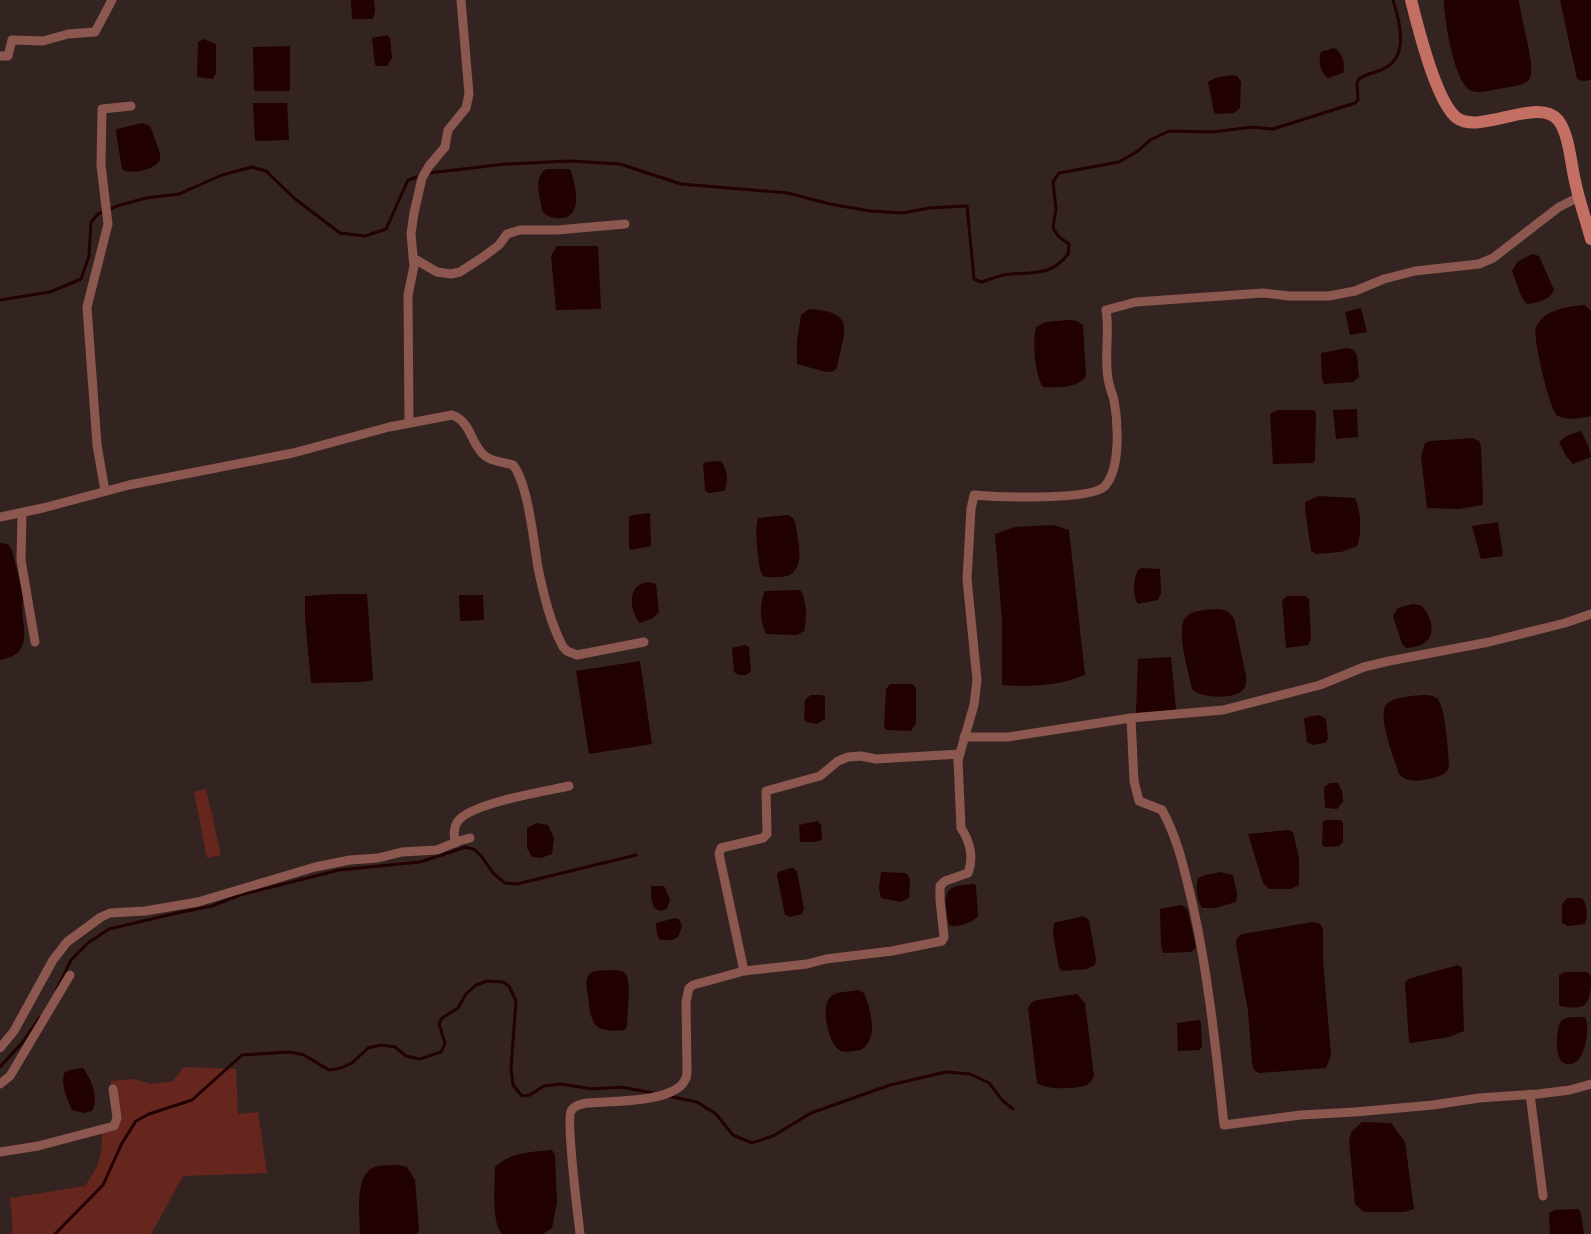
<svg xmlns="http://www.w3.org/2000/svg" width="1591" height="1234" font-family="'IBM Plex Sans',sans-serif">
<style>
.green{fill:#66261e}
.water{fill:#210101}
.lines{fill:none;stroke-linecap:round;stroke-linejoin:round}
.stream{stroke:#210101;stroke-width:3}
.street{stroke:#8b574f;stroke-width:9}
.secondary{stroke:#c36f63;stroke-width:12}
</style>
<rect width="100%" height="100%" fill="#342421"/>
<g class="green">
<polygon points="206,789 221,855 207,858 194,792"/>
<path d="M184,1067L236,1069L238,1114L258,1112L267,1173L183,1176L151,1234H10L13,1230L10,1198L85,1186C99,1167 102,1156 102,1133L114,1121L111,1081L133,1079L153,1084L173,1081Z"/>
</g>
<g class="water">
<polygon points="351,0 374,0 375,11 373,19 352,19"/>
<path d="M1444,0H1519C1520,17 1536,66 1530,78C1526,86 1512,86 1504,88C1495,89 1481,94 1472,91C1454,85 1444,18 1444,0Z"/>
<polygon points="1560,0 1591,0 1591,80 1583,81 1577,79"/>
<polygon points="387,35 390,38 392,58 387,66 378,66 375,65 372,38"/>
<polygon points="203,39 216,44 216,73 213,79 197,77 198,42"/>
<polygon points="290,46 290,91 254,91 253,47"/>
<path d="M1334,48C1342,52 1346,64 1343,73L1328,78C1320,73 1318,60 1321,52Z"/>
<polygon points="1232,75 1237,76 1241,82 1240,108 1234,113 1216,114 1214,112 1208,82 1215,78"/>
<polygon points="253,103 287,103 289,140 255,141"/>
<path d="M142,123L150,126L160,153V160C154,170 136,173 125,171L122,169L116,132L117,129Z"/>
<path d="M546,169H569L571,171C574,181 579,200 574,210C569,222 547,220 542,210C540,196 533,177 546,169Z"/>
<polygon points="557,246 598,246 601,309 556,310 551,256"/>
<path d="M1532,254L1539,256L1554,290C1550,300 1537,303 1527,304L1522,298L1512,271L1517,262Z"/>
<path d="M1585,305L1591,311V416C1582,418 1567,421 1558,416C1550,412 1532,336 1536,327C1543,310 1569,306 1585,305Z"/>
<polygon points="1361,308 1367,332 1350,335 1345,312"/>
<path d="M809,309C858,312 844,331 837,368L834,371L826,372L797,364V341L801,315Z"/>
<path d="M1069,320L1077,321L1083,325L1086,376C1079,388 1055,388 1043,387C1035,377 1032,339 1036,327L1046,322Z"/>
<polygon points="1347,348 1354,350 1357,356 1359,377 1353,382 1324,384 1322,379 1321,353"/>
<polygon points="1357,409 1358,437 1336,439 1333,410"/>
<polygon points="1278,410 1314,410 1316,413 1315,460 1313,463 1273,464 1270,414"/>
<polygon points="1581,431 1588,445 1591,457 1573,464 1566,456 1559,442 1568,435"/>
<polygon points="1473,438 1479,441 1481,446 1483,500 1482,505 1458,509 1427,508 1421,457 1425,443 1431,441"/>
<path d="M721,461C727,469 729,481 724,491L708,493L705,490L703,464L706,462Z"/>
<path d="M1318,496L1355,498C1361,510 1362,534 1357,546L1341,552L1316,554L1311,551L1305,508V502Z"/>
<polygon points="650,513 651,546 631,550 629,548 629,517 632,515"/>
<path d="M788,515L793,518L795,522C798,540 808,574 782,577C776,577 769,578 763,576L760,570C758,553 754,535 758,518Z"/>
<polygon points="1498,522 1503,556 1481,559 1472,526"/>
<path d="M1053,525L1069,530L1085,675C1058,686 1031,687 1002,685V620L995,534L1015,527Z"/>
<path d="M0,543L8,544L12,550L24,599C16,618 41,653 0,660Z"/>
<path d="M1142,568L1160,569L1161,593L1158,600L1138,604C1132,596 1133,577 1139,569Z"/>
<path d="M649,582L656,584L659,612L653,618L640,623C632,615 627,593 639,585C642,583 646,583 649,582Z"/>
<path d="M800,590C807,599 807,620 804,631L797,635L766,634C760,623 759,603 765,591Z"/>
<polygon points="337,594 367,594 373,680 362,682 311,683 305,619 305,596"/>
<polygon points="459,595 483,595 484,620 460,621"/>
<polygon points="1287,596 1306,596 1309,599 1311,639 1308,645 1286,648 1282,601"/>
<path d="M1413,604L1422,606C1438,626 1435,647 1406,648L1402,644L1393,616L1398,608Z"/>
<path d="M1219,609L1227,611L1234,618L1246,676C1246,681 1247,686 1243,690C1234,700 1199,698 1192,689C1189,674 1174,625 1187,616C1195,609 1209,610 1219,609Z"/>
<polygon points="745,645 749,647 751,671 746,675 739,675 734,672 732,648"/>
<polygon points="1171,657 1176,710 1136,713 1138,659"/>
<polygon points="640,661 652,744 589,754 576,671"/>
<polygon points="890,684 913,684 916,688 916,723 911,731 886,730 884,726 886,689"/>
<polygon points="822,695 825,697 825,719 817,724 806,722 804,719 805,700 811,695"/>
<path d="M1422,695C1428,695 1436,695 1439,701C1446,713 1448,751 1449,765L1448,770L1444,774C1432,779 1409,786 1399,774C1395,761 1377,717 1386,705C1392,697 1412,696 1422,695Z"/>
<polygon points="1319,715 1326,719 1328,739 1325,743 1312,745 1307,742 1304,719 1308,717"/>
<polygon points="1330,783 1338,783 1342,791 1343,802 1337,809 1325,808 1324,787"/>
<polygon points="1327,820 1341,820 1343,823 1343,842 1339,846 1325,847 1322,845 1323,821"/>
<polygon points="818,821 821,825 822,840 815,842 800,842 799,825"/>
<polygon points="537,823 548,825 554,838 552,854 541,858 532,857 527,848 527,828"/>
<polygon points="1289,830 1293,832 1299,858 1299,885 1291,889 1269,889 1263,883 1248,834"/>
<polygon points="790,868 794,868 797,872 804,909 802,914 790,917 785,915 777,875 778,872"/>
<polygon points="881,872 906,873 910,879 909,898 900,902 881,898 879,888"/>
<path d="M1221,872L1233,875L1237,894L1236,902L1215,908H1202C1197,900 1195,887 1198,878L1205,875Z"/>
<path d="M974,884L976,886L978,916C972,923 959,927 950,926C947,920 947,913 946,907C944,885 955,886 974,884Z"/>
<polygon points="651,886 664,886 670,899 667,909 660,911 654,908 651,897"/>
<path d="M1567,898H1582C1587,903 1588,917 1585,924L1568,926L1562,923V904Z"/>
<polygon points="1181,905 1187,908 1196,947 1191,952 1163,953 1161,945 1160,909"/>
<polygon points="1083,916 1089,920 1096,960 1095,965 1087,969 1062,971 1059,968 1053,934 1054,923"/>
<polygon points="675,918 679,919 682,926 678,937 672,940 660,940 657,935 656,923"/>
<polygon points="1313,922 1320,924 1323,929 1323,960 1331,1055 1326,1068 1259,1073 1254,1070 1252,1064 1248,1011 1236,945 1237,938 1242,934"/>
<polygon points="1458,965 1462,968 1464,1031 1449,1037 1411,1043 1409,1041 1405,983 1408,979"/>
<path d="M611,970C615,970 621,970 625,973C632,980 627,1015 627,1026L625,1030C593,1033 591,1025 588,995C587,990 585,981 588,976C591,969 604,971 611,970Z"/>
<path d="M1565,972H1587L1591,976C1591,989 1591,1005 1579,1007C1572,1008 1566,1008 1559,1005V975Z"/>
<path d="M858,990L864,993C871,1010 879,1038 861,1050C854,1051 843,1054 838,1049C828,1041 820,1006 831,996C837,991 850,992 858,990Z"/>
<path d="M1077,994L1085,1003L1094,1076C1092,1081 1090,1084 1084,1086C1073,1089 1046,1090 1037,1083L1028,1008L1031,1003L1037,1000Z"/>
<path d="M1585,1017C1591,1028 1585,1072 1564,1063C1554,1059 1556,1026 1562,1020C1567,1016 1579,1017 1585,1017Z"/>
<polygon points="1199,1020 1201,1022 1202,1047 1199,1050 1178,1051 1177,1023"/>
<path d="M83,1068C91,1079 100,1098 92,1111L84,1113L72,1110C67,1099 61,1086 64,1073L70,1070Z"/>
<polygon points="1362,1122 1391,1123 1405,1142 1414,1209 1404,1212 1364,1212 1355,1204 1349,1140 1352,1131"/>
<path d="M552,1150L555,1155L557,1202L552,1228L543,1234H502C491,1223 495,1183 495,1167C510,1152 532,1152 552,1150Z"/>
<path d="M398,1165L407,1167L415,1180L419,1230L417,1234H360C360,1215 353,1170 378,1166C385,1165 392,1165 398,1165Z"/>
<polygon points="1578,1209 1581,1213 1584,1234 1550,1234 1549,1213 1555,1210"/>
</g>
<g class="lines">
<g class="stream">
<path d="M429,173L506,164L570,161L620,164L681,184L788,193L830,204L870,211L902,213L929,208L967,206L974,279L981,282C988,280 996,277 1003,275C1030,271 1050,278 1068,254L1069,244L1059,237L1053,228L1056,209L1053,182L1059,173L1119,162L1138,151L1150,140L1169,131L1212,132L1253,127L1273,129L1355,103L1358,100L1357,83L1359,79C1366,73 1377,73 1385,68C1409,55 1400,22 1393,0"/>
<polyline points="0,300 50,292 81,279 89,256 91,222 98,214 117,206 146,198 179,194 222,175 252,167 266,171 294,198 340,233 365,236 386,229 408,180 420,176"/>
<polyline points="57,989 71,960 88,943 109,929 177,913 212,906 240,895 339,870 420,862 466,847 475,850 482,857 493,873 505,883 517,884 636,855"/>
<polyline points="0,1067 22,1043 40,1017"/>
<polyline points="668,1096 697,1102 716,1114 733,1135 752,1143 773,1136 811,1113 890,1085 946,1072 970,1074 989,1083 1002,1100 1013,1109"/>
<polyline points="55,1234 103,1185 122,1143 136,1121 149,1114 192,1100 242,1055 290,1052 304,1055 329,1070 341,1068 352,1063 368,1048 381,1045 395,1047 406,1056 420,1059 441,1052 445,1043 439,1024 442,1018 458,1008 466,994 476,985 487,981 503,982 509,986 516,1001 511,1068 513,1085 522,1096 530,1095 544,1086 561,1084 592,1089 621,1087 653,1093"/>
</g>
<g class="street">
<polyline points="0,56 8,56 12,40 43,41 68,34 95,32 112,0"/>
<polyline points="413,258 437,272 451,274 460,272 483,257 499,245 507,234 520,230 557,230 625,224"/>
<polyline points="409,422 408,295 414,266 411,234 414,213 422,178 429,166 445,147 448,130 466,108 469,94 461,0"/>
<polyline points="105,491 97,445 87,307 108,224 101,165 102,109 131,106"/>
<polyline points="22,513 21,560 35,642"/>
<path d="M0,517L43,508L129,485L293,453L389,427L452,415C472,422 470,444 485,456C493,462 504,462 513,465C528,483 534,543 538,568C544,596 550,622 563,647L567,651L577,655L644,642"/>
<path d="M1131,718L1134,781L1139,801L1162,810C1179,841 1185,873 1193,906C1209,979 1216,1051 1224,1125L1301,1115L1355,1112L1433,1105L1479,1098L1538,1094L1570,1090L1591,1084"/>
<polyline points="964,737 1008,737 1131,718 1223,710 1320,685 1364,667 1389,661 1489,642 1565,623 1591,614"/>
<path d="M455,843C454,835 453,828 458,821C471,803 547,791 569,786"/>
<polyline points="744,971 719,854 721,848 763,838 767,834 766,791 820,776 838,761 848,757 861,756 876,759 960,754"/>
<polyline points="0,1048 14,1031 53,960 67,942 101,917 110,913 145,911 198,902 315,867 350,860 378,858 402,852 437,850 459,841 470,838"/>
<polyline points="0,1084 10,1076 70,975"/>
<polyline points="1530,1094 1543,1196"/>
<polyline points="0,1152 38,1146 114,1126 117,1118 113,1089"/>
<path d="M580,1234C578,1216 566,1122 571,1111C575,1105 581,1104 587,1103C610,1101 674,1103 685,1080C687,1077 687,1074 687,1071L686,1002L689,988L693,985L744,971L807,964L826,959L892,951L942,941L944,937L940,900V886L945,881L968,873C974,858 970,841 961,828L958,760L974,705L977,680L967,579L971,509L974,495C997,497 1091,501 1105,486C1121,468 1118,422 1114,400C1112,393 1109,386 1108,378C1104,356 1110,332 1106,310L1136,302L1263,293L1289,296H1329L1355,291L1384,279L1415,271L1479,264L1493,258L1559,207L1579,197"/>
</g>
<path class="secondary" d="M1411,0C1418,27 1436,102 1457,118C1481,135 1538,96 1558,120C1569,133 1571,165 1575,181C1579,201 1586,220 1591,239"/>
</g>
</svg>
